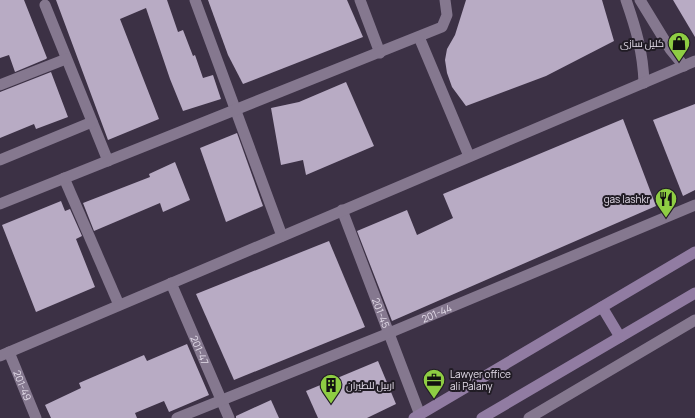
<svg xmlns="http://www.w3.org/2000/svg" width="695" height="418" font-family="Manrope,Cairo,sans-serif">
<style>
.building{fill:#b8abc4}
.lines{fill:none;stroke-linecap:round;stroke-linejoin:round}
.minor{stroke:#85788f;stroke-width:11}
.tertiary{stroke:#85788f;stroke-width:11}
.secondary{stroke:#917ca2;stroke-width:11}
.labels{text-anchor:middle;stroke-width:4;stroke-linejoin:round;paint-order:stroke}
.poi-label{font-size:10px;fill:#e3dce9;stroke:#211c25;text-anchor:end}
.street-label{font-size:10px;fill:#e3dce9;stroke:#211c25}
</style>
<rect width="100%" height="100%" fill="#3c3145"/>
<g class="building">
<polygon points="0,0 24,0 47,58 46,59 15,72 9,55 0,58"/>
<polygon points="56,0 167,0 178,32 183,30 193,56 195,55 203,78 213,75 221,99 183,111 170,79 146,8 120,19 159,119 108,140"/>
<polygon points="208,0 347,0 363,37 243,84 228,55"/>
<polygon points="466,0 602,0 614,41 546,76 466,106 452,87 447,73 445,60 447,49 455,35"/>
<polygon points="673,0 695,0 695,37"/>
<polygon points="51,72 68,117 36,129 34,124 0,138 0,92"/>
<polygon points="346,82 374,146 306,175 303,160 281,165 271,108 299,102"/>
<polygon points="695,104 695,190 683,196 653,120"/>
<polygon points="623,119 656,206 392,321 357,231 407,210 417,235 453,218 443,194"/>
<polygon points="237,133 263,206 226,222 200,148"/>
<polygon points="175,162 190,200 163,212 160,203 94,231 83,203 150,177 149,174"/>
<polygon points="61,201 65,211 70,209 82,236 76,239 95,287 36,312 2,225"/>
<polygon points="329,241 365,327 234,380 196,294"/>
<polygon points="187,344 209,395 169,412 164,401 135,413 137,418 51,418 45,405 81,388 79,383 144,355 147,361"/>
<polygon points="378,361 396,404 367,418 318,418 306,391"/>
<polygon points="271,400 279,418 236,418 236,416"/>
</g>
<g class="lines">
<g class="minor">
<polyline points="195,0 282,236"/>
<polyline points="360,0 380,53"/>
<polyline points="45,5 108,161"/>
<polyline points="419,37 469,156"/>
<polyline points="0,85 66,59"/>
<polyline points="0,160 92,122"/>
<polyline points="64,178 119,305"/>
<polyline points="0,204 442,27 447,15 445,0"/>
<path id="s1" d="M342,210L420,415"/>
<path id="s2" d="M171,283L229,418"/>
<path id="s3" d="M9,352L36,418"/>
<path id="s4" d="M177,418L389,333L695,205"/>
<polyline points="529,418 695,320"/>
</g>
<g class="tertiary">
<path d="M626,0C636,29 643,52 644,83"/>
<polyline points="640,0 670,49 684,66"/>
<polyline points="0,356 695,61"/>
</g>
<g class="secondary">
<polyline points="602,307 620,337"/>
<polyline points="414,418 695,252"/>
<polyline points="482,418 695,293"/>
</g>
</g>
<defs>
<g id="shop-pin" transform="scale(1.15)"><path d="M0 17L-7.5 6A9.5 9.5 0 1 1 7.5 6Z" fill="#8ecd43" stroke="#211c25"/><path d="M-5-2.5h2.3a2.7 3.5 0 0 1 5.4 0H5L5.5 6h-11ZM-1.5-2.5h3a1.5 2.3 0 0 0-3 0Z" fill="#111"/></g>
<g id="restaurant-pin" transform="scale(1.15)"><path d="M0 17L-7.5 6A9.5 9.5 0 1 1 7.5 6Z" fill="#8ecd43" stroke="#211c25"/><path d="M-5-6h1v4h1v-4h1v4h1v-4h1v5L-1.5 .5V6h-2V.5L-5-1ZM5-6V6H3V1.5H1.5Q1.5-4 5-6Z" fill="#111"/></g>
<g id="office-pin" transform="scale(1.15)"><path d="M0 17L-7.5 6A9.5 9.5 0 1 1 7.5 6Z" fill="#8ecd43" stroke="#211c25"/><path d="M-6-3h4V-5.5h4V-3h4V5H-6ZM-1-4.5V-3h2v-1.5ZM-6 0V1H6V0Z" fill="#111"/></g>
<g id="building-pin" transform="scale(1.15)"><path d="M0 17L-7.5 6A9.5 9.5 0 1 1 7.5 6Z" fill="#8ecd43" stroke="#211c25"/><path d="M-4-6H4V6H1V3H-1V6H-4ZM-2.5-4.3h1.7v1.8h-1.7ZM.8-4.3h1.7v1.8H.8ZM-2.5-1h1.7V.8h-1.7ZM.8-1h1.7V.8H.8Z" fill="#111"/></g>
</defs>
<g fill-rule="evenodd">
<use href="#shop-pin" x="679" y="43"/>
<use href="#restaurant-pin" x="666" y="199"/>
<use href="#office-pin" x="434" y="380"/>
<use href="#building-pin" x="331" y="385"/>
</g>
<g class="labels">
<g class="poi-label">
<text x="664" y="47">کلیل سازی</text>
<text x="650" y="203">gas lashkr</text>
<text x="450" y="378" text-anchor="start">Lawyer office<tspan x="450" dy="12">ali Palany</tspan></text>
<text x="346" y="389" text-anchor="start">اربيل للطيران</text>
</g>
<g class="street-label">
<text dy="4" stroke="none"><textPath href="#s1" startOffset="110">201-45</textPath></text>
<text dy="4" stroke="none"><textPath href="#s4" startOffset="280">201-44</textPath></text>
<text dy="4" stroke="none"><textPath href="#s2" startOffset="73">201-47</textPath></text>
<text dy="4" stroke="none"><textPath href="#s3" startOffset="36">201-49</textPath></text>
</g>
</g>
</svg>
